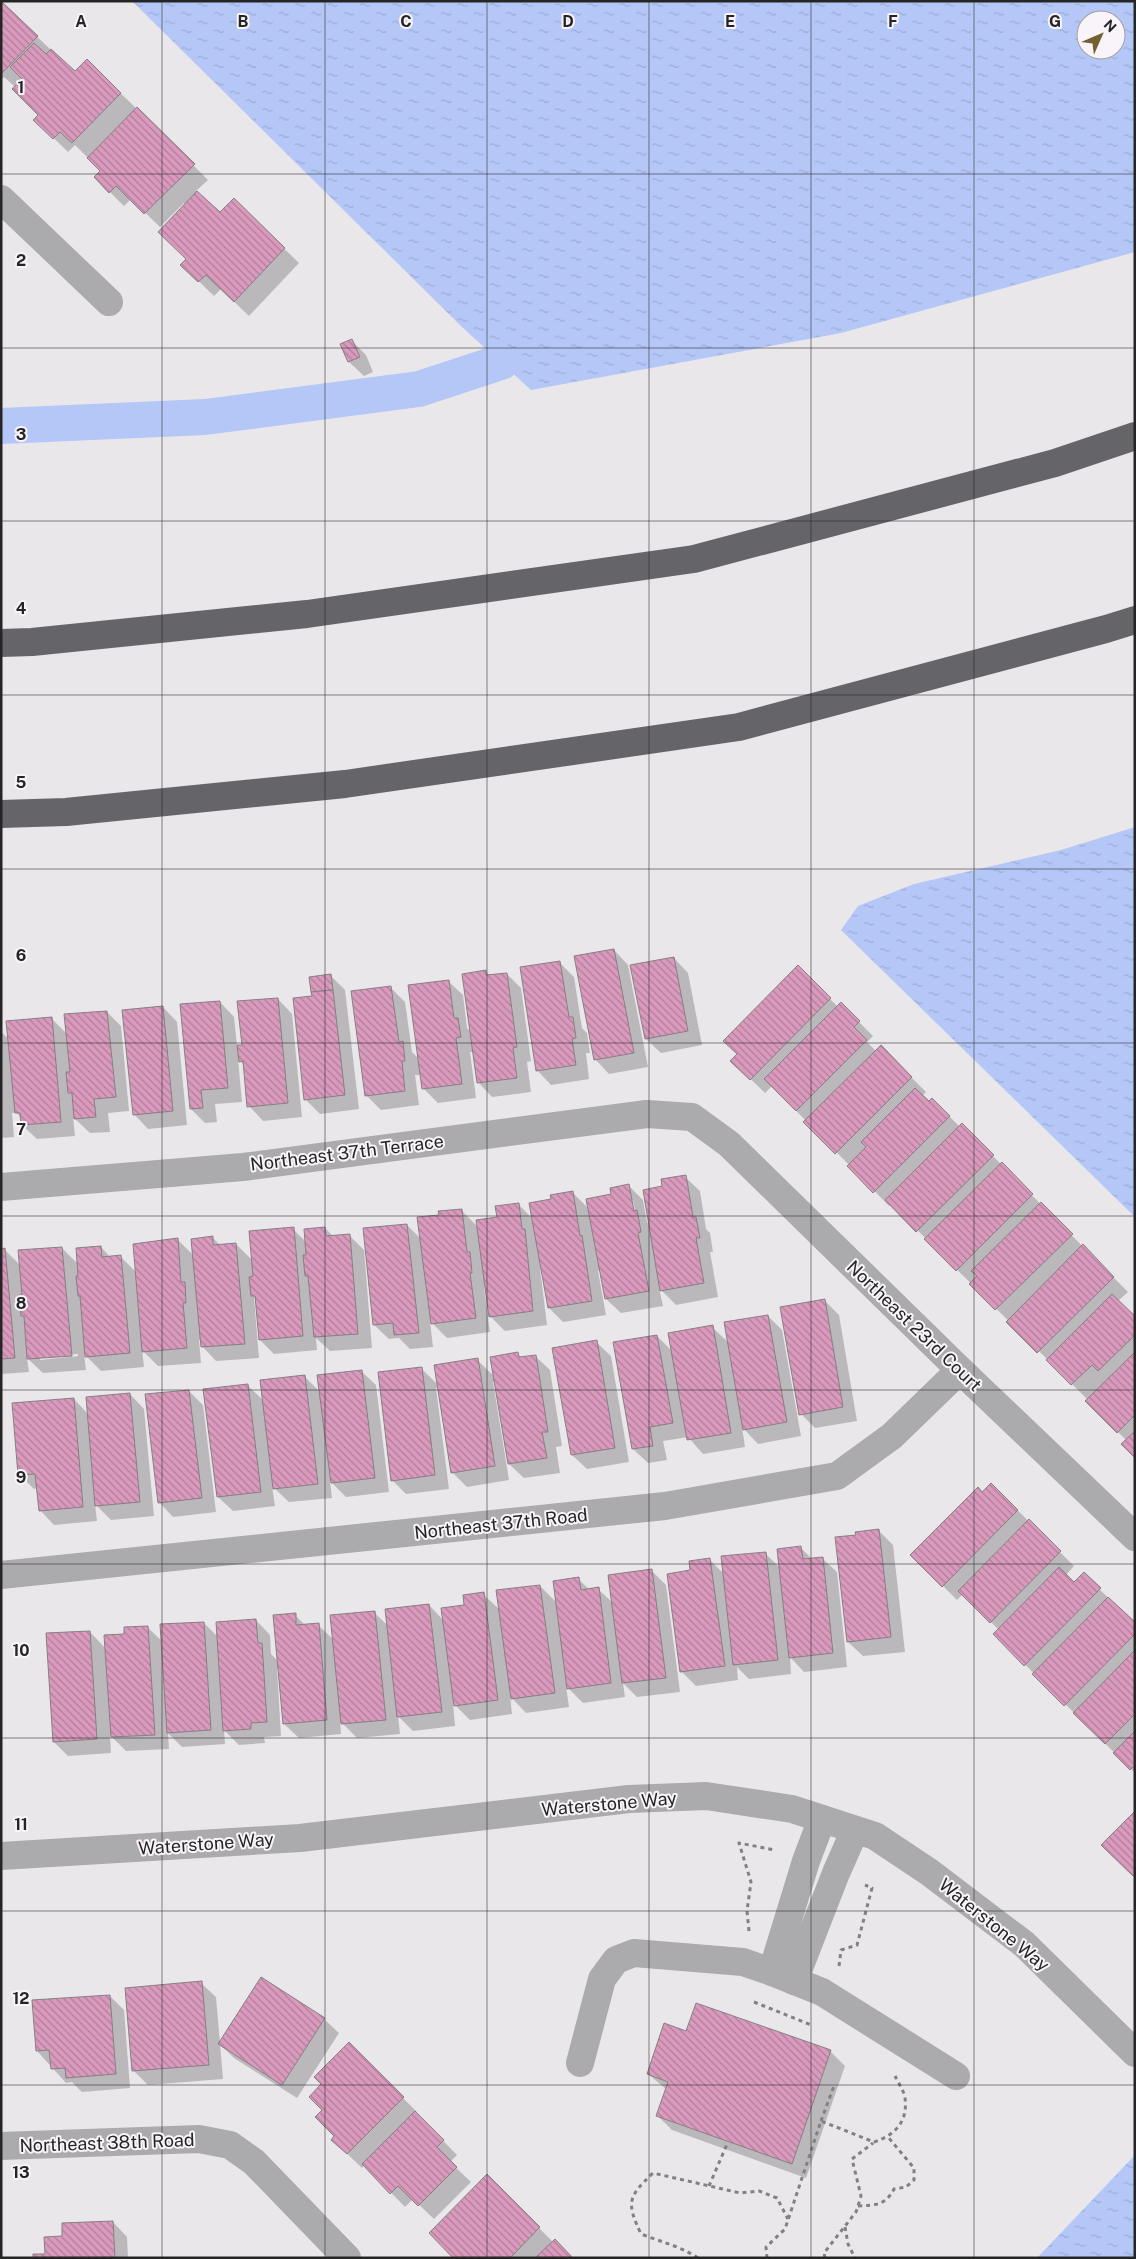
<svg xmlns="http://www.w3.org/2000/svg" width="1136" height="2259" font-family="'Public Sans',sans-serif">
<style>
.water{fill:url(#water-ripples);fill-rule:evenodd}
.shadow{fill:#0003;fill-rule:evenodd}
.lines{fill:none;stroke-linecap:round;stroke-linejoin:round}
.canal{stroke:#b4c7f7;stroke-width:36}
.building{fill:url(#building-back-hatch);stroke:#858082}
.path{stroke:#818082;stroke-width:3;stroke-dasharray:4 4;stroke-linecap:butt}
.minor{stroke:#abaaad;stroke-width:28}
.highway{stroke:#656469;stroke-width:28}
.grid{fill:none;stroke:#262526;stroke-width:1;stroke-opacity:0.55}
.labels{text-anchor:middle;stroke-width:4;stroke-linejoin:round;paint-order:stroke}
.street-label{font-size:18px;fill:#262526;stroke:#f8f4f9}
.grid-label{font-size:16px;text-anchor:middle;font-weight:bold;fill:#262526;stroke:#f8f4f9;stroke-width:4;stroke-linejoin:round;paint-order:stroke}
</style>
<defs>
<pattern id="water-ripples" width="26" height="14" patternUnits="userSpaceOnUse" patternTransform="scale(1.25)"><rect width="26" height="14" fill="#b4c7f7"/><path d="M2 4q2-2 4 0t4 0M15 11q2-2 4 0t4 0" fill="none" stroke="#9babd4"/></pattern>
<pattern id="building-back-hatch" width="6" height="6" patternUnits="userSpaceOnUse" patternTransform="scale(1.25)"><rect width="6" height="6" fill="#da9abd"/><path d="M-1 5l2 2M0 0l6 6M5-1l2 2" fill="none" stroke="#b17d99"/></pattern>
</defs>
<rect width="100%" height="100%" fill="#eae7eb"/>
<g class="water">
<path d="M132,1H1135V252L841,333L531,390L462,327ZM1086,20H1116V50H1086Z"/>
<polygon points="1135,827 1135,1217 841,930 858,906 914,884 1061,850"/>
<polygon points="1135,2155 1135,2258 1037,2258"/>
</g>
<g class="shadow">
<polygon points="1,2 75,73 87,61 137,109 208,180 196,191 220,214 234,200 299,263 249,316 221,289 214,296 182,265 187,259 184,203 160,227 131,199 124,206 110,192 101,171 75,145 68,152 35,120 40,115 15,87 4,77 1,80"/>
<polygon points="352,341 366,355 373,372 364,376 349,362 342,345"/>
<polygon points="614,950 628,965 648,1067 609,1074 595,1059"/>
<polygon points="674,958 688,973 702,1045 661,1053 646,1039"/>
<polygon points="559,962 574,977 582,1028 587,1033 590,1053 586,1053 589,1079 551,1085 537,1070"/>
<polygon points="798,967 838,1007 841,1004 873,1036 867,1042 876,1051 881,1047 926,1092 922,1096 929,1103 932,1099 960,1127 962,1125 1128,1292 1118,1301 1135,1318 1135,1456 1127,1441 1087,1401 1088,1400 891,1204 889,1206 772,1086 765,1093 732,1061 739,1054"/>
<polygon points="486,971 490,976 507,974 521,988 531,1061 527,1062 531,1092 492,1097 478,1082 474,1052 470,1052 476,1098 438,1103 423,1088 421,1075 415,1075 419,1105 381,1110 366,1095 391,988 405,1002 412,1052 420,1060 448,981 463,995 467,1028 471,1032"/>
<polygon points="331,976 345,990 359,1109 320,1114 305,1099 313,997"/>
<polygon points="278,999 292,1014 302,1117 263,1121 249,1106 245,1066 238,1059 242,1102 215,1104 217,1122 205,1123 191,1109 220,1002 234,1017 237,1046 243,1046"/>
<polygon points="163,1007 177,1022 187,1125 148,1129 134,1114"/>
<polygon points="107,1012 121,1026 129,1111 108,1113 110,1132 90,1133 73,1117 75,1136 37,1139 22,1125 21,1118 17,1113 12,1113 14,1137 1,1138 1,1032 10,1040 51,1018 68,1035"/>
<path d="M685,1177L700,1191L706,1229L710,1233L713,1252H710L718,1297L676,1305L659,1288L663,1306L621,1313L606,1299L601,1270L598,1271L606,1315L563,1322L549,1308L542,1268L540,1269L547,1325L505,1331L490,1316L486,1287H484L490,1332L447,1338L430,1321L433,1347L410,1349L399,1338L389,1339L374,1325L407,1225L422,1240L440,1216L461,1210L478,1227L498,1218L518,1204L533,1219L552,1200L572,1192L589,1209L628,1185L643,1200L647,1222L650,1225L664,1187ZM631,1200H633L636,1217H634Z"/>
<path d="M325,1228L333,1236L349,1235L364,1250L372,1348L330,1351L316,1338L317,1350L274,1354L260,1340L257,1300L254,1297L259,1358L216,1361L202,1346L201,1340H199L201,1363L158,1366L142,1350L144,1367L101,1371L84,1354L86,1370L43,1373L27,1358L29,1372L1,1374V1250H5L20,1265L62,1248L79,1265L101,1247L111,1258L121,1257L137,1273L177,1239L194,1256L213,1238L220,1245L236,1244L253,1261L293,1229L306,1242ZM78,1354V1356L40,1360V1357Z"/>
<polygon points="824,1300 839,1315 857,1421 815,1428 801,1414"/>
<polygon points="768,1316 782,1330 801,1436 758,1444 742,1427 745,1447 703,1454 688,1437 663,1441 667,1460 648,1463 633,1449 657,1336 673,1352 712,1327 729,1343"/>
<polygon points="596,1342 611,1356 629,1462 587,1469 572,1455"/>
<polygon points="518,1354 522,1358 535,1356 550,1370 562,1446 556,1447 560,1473 524,1478 509,1464 496,1382 493,1382 509,1480 467,1487 452,1472 439,1388 436,1388 449,1489 406,1494 392,1480 421,1368 438,1385 477,1360 495,1377"/>
<polygon points="361,1371 376,1385 389,1492 346,1497 330,1481 332,1498 289,1502 272,1486 275,1506 233,1511 218,1497 247,1385 264,1401 304,1376 321,1393"/>
<polygon points="189,1391 203,1405 216,1512 173,1517 159,1502"/>
<polygon points="130,1394 144,1409 154,1516 111,1520 95,1504 97,1521 54,1525 40,1510 38,1488 34,1489 19,1474 74,1399 88,1414"/>
<polygon points="991,1484 1074,1566 1066,1575 1074,1584 1084,1574 1135,1624 1135,1773 994,1634 999,1630 963,1594 957,1600 912,1555"/>
<polygon points="878,1530 893,1545 905,1652 863,1656 848,1642 857,1536"/>
<polygon points="801,1548 812,1559 822,1558 837,1572 847,1667 804,1672 790,1657 791,1674 749,1679 737,1667 738,1680 696,1686 681,1671 691,1571 709,1559 724,1574 765,1553 780,1568"/>
<polygon points="652,1571 666,1585 680,1692 637,1697 623,1683 625,1697 583,1703 566,1686 569,1707 526,1713 510,1696 512,1714 470,1720 453,1703 455,1726 413,1731 398,1716 400,1734 357,1738 340,1721 341,1734 299,1738 284,1724 279,1669 277,1669 281,1736 264,1737 265,1743 239,1745 224,1730 225,1744 182,1747 168,1733 169,1749 126,1751 110,1735 111,1753 68,1756 54,1742 90,1632 106,1649 125,1635 147,1627 162,1641 204,1623 218,1637 256,1620 270,1635 271,1654 278,1661 295,1615 306,1626 318,1625 334,1640 374,1612 388,1626 429,1605 444,1621 483,1594 500,1610 540,1586 557,1603 578,1579 590,1590 598,1589 613,1603"/>
<polygon points="261,1978 324,2019 339,2033 297,2098 234,2058 220,2044 223,2079 148,2085 133,2070 201,1983 216,1997 220,2043"/>
<polygon points="110,1996 124,2010 130,2088 82,2092 72,2082 66,2083 37,2051"/>
<polygon points="687,2033 830,2051 845,2066 806,2178 672,2130 658,2116 667,2090 648,2074"/>
<polygon points="349,2044 417,2112 416,2113 457,2155 450,2162 471,2182 434,2219 413,2199 405,2207 364,2165 362,2168 333,2140 336,2137 324,2110 323,2084"/>
<polygon points="487,2176 553,2242 572,2258 455,2258"/>
<polygon points="113,2222 127,2237 128,2258 34,2258 46,2255"/>
</g>
<g class="lines">
<polyline class="canal" points="1,426 205,417 419,389 501,362"/>
</g>
<g class="building">
<polygon points="1,1 38,36 1,74"/>
<polygon points="34,43 46,54 51,49 75,71 87,59 121,93 72,143 60,132 53,139 33,120 38,115 12,89 22,79 10,67"/>
<polygon points="137,107 195,164 144,214 116,186 109,193 94,177 100,171 87,158"/>
<polygon points="197,191 220,212 234,198 285,248 234,302 206,275 198,282 180,265 186,259 158,232"/>
<polygon points="352,339 360,357 348,362 340,344"/>
<polygon points="614,949 634,1053 594,1060 574,956"/>
<polygon points="674,957 688,1031 645,1039 630,965"/>
<polygon points="560,961 569,1017 573,1017 576,1038 572,1039 576,1065 536,1071 520,967"/>
<polygon points="798,965 831,998 750,1080 730,1061 737,1054 723,1041"/>
<polygon points="486,970 486,975 507,973 517,1047 513,1048 517,1078 477,1083 462,974"/>
<polygon points="331,974 333,990 311,992 309,977"/>
<polygon points="449,980 454,1018 458,1018 461,1037 456,1038 462,1084 422,1089 408,985"/>
<polygon points="391,986 399,1042 403,1041 405,1061 402,1061 405,1091 365,1096 351,991"/>
<polygon points="333,990 345,1095 304,1100 293,998 312,996 311,992"/>
<polygon points="278,998 288,1103 247,1107 243,1061 239,1062 237,1045 242,1045 237,1001"/>
<polygon points="220,1001 228,1088 201,1090 203,1108 190,1109 180,1004"/>
<polygon points="841,1002 860,1021 854,1027 867,1040 796,1111 764,1079"/>
<polygon points="163,1006 173,1111 133,1115 122,1010"/>
<polygon points="107,1011 116,1097 94,1099 96,1117 74,1119 72,1093 68,1093 66,1072 70,1072 64,1014"/>
<polygon points="52,1017 61,1122 21,1125 20,1113 15,1113 6,1021"/>
<polygon points="881,1045 912,1077 835,1154 803,1122"/>
<polygon points="915,1088 929,1101 932,1098 950,1116 873,1193 847,1166 866,1147 861,1142"/>
<polygon points="962,1123 994,1155 916,1232 885,1200"/>
<polygon points="1002,1162 1033,1194 956,1271 924,1239"/>
<polygon points="686,1175 693,1217 696,1217 700,1238 696,1238 704,1283 660,1291 643,1190 662,1186 661,1179"/>
<polygon points="629,1184 634,1211 637,1210 641,1232 638,1233 649,1291 605,1299 586,1199 611,1194 610,1188"/>
<polygon points="573,1191 580,1236 582,1235 592,1301 548,1308 529,1203 551,1199 550,1195"/>
<polygon points="1041,1202 1073,1234 995,1310 969,1284 977,1276 971,1271"/>
<polygon points="519,1203 522,1229 525,1229 533,1311 489,1317 476,1220 497,1217 495,1206"/>
<polygon points="462,1209 467,1252 470,1252 472,1273 470,1273 476,1318 431,1324 417,1217 439,1215 438,1211"/>
<polygon points="407,1224 419,1333 394,1335 393,1323 373,1325 363,1228"/>
<polygon points="294,1227 303,1336 259,1340 255,1296 251,1296 249,1277 253,1276 249,1231"/>
<polygon points="325,1227 326,1236 350,1234 358,1334 314,1337 308,1276 305,1276 303,1255 306,1255 304,1229"/>
<polygon points="213,1236 213,1245 236,1243 245,1344 201,1347 191,1239"/>
<polygon points="178,1238 181,1282 185,1282 186,1303 183,1303 187,1348 142,1352 133,1244"/>
<polygon points="1083,1244 1114,1277 1037,1353 1006,1322"/>
<polygon points="101,1246 102,1257 121,1255 130,1353 85,1357 80,1296 78,1296 76,1276 78,1276 76,1248"/>
<polygon points="62,1247 72,1356 27,1359 24,1316 21,1316 19,1295 22,1295 18,1250"/>
<polygon points="5,1248 15,1358 1,1359 1,1249"/>
<polygon points="1112,1294 1135,1316 1135,1335 1098,1371 1092,1365 1071,1385 1046,1360"/>
<polygon points="825,1299 843,1407 799,1415 780,1307"/>
<polygon points="768,1315 787,1422 743,1430 724,1322"/>
<polygon points="713,1325 731,1433 687,1440 668,1333"/>
<polygon points="657,1335 673,1423 650,1427 653,1446 632,1449 613,1342"/>
<polygon points="597,1340 615,1448 571,1455 552,1348"/>
<polygon points="518,1352 519,1357 536,1355 548,1432 542,1432 547,1458 508,1464 490,1357"/>
<polygon points="1135,1352 1135,1415 1117,1433 1085,1401"/>
<polygon points="478,1358 495,1466 451,1473 434,1365"/>
<polygon points="422,1367 435,1475 391,1481 378,1372"/>
<polygon points="362,1370 375,1478 331,1483 317,1375"/>
<polygon points="305,1375 318,1484 273,1489 260,1380"/>
<polygon points="248,1384 261,1492 217,1497 203,1389"/>
<polygon points="189,1390 202,1498 158,1503 145,1394"/>
<polygon points="130,1393 140,1502 95,1506 86,1397"/>
<polygon points="74,1398 83,1507 39,1511 35,1474 18,1475 12,1403"/>
<polygon points="1135,1431 1135,1458 1121,1444"/>
<polygon points="991,1483 1018,1510 942,1587 910,1555 978,1487 982,1492"/>
<polygon points="1029,1519 1061,1551 990,1623 958,1591"/>
<polygon points="879,1529 891,1637 847,1642 835,1537 856,1535 855,1532"/>
<polygon points="801,1546 803,1559 823,1557 833,1653 789,1658 777,1549"/>
<polygon points="766,1552 778,1660 733,1665 721,1556"/>
<polygon points="710,1558 725,1666 680,1672 667,1574 690,1570 689,1561"/>
<polygon points="1059,1567 1074,1582 1084,1572 1101,1588 1024,1666 993,1634"/>
<polygon points="652,1569 666,1678 622,1683 608,1575"/>
<polygon points="579,1577 581,1590 599,1587 611,1683 567,1689 553,1581"/>
<polygon points="540,1585 555,1693 511,1699 496,1590"/>
<polygon points="484,1592 498,1700 454,1706 441,1608 464,1605 463,1595"/>
<polygon points="1108,1597 1135,1622 1135,1634 1064,1706 1032,1674"/>
<polygon points="429,1604 442,1712 397,1717 385,1609"/>
<polygon points="375,1611 386,1720 341,1724 330,1615"/>
<polygon points="296,1613 296,1625 319,1623 327,1720 283,1724 273,1615"/>
<polygon points="256,1619 258,1643 262,1643 267,1722 251,1723 251,1729 223,1731 216,1622"/>
<polygon points="204,1622 211,1730 167,1733 160,1624"/>
<polygon points="148,1626 155,1735 111,1737 104,1635 124,1634 124,1627"/>
<polygon points="90,1631 97,1739 53,1742 46,1633"/>
<polygon points="1135,1650 1135,1714 1105,1744 1073,1713"/>
<polygon points="1135,1731 1135,1768 1133,1767 1130,1770 1113,1753"/>
<polygon points="1135,1811 1135,1875 1133,1876 1101,1845"/>
<polygon points="261,1977 325,2018 282,2085 218,2044"/>
<polygon points="202,1981 209,2065 132,2071 125,1988"/>
<polygon points="110,1995 116,2074 66,2078 65,2068 51,2069 49,2050 36,2051 32,2000"/>
<polygon points="696,2003 831,2050 792,2164 656,2116 668,2082 647,2074 664,2023 686,2031"/>
<polygon points="349,2042 404,2097 347,2154 331,2140 334,2136 315,2117 322,2110 309,2097 321,2084 314,2077"/>
<polygon points="415,2111 444,2140 437,2147 457,2167 418,2206 398,2186 390,2194 362,2164"/>
<polygon points="487,2174 540,2227 510,2258 453,2258 429,2233"/>
<polygon points="113,2221 115,2258 33,2258 33,2254 45,2254 44,2237 62,2236 62,2223"/>
<polygon points="555,2239 573,2258 535,2258"/>
</g>
<g class="lines">
<g class="path">
<polyline points="749,1931 747,1911 751,1882 739,1843 775,1850"/>
<polyline points="839,1966 841,1950 857,1945 872,1888 865,1885"/>
<polyline points="754,2002 811,2025"/>
<polyline points="821,2121 834,2086"/>
<polyline points="709,2186 728,2142"/>
<path d="M858,2206C875,2205 885,2206 894,2189L906,2187L914,2180V2168L888,2137"/>
<polyline points="845,2227 848,2244 855,2258"/>
<path d="M698,2258C680,2246 661,2242 641,2234C626,2202 628,2197 653,2173L740,2193L759,2191L777,2198L788,2219"/>
<path d="M767,2258L766,2247L785,2229L821,2121L874,2142C895,2135 908,2122 905,2098C904,2091 898,2082 895,2076"/>
<polyline points="825,2258 824,2253 856,2212 858,2206 861,2196 852,2159 873,2143"/>
</g>
<g class="minor">
<polyline points="1,199 109,302"/>
<polyline points="1,1187 243,1167 647,1114 692,1117 729,1144 960,1370 1135,1537"/>
<polyline points="1,1575 665,1506 837,1476 892,1436 960,1370"/>
<polyline points="1,1856 300,1838 629,1799 706,1796 792,1809 875,1836 929,1872 1024,1944 1135,2053"/>
<polyline points="772,1972 806,1861 822,1819"/>
<polyline points="794,1981 836,1873 855,1830"/>
<polyline points="580,2063 602,1979 616,1960 634,1953 743,1962 772,1972 822,1992 956,2076"/>
<polyline points="1,2146 199,2139 230,2145 254,2162 347,2258"/>
</g>
<g class="highway">
<polyline points="1,643 32,642 307,614 694,559 1055,463 1135,436"/>
<polyline points="1,814 66,812 345,784 739,727 1106,629 1135,620"/>
</g>
</g>
<path class="grid" d="M162,1V2258M325,1V2258M487,1V2258M649,1V2258M811,1V2258M974,1V2258M1,174H1135M1,348H1135M1,521H1135M1,695H1135M1,869H1135M1,1043H1135M1,1216H1135M1,1390H1135M1,1564H1135M1,1738H1135M1,1911H1135M1,2085H1135"/>
<g class="labels">
<g class="street-label">
<text transform="translate(347 1153) rotate(-7)" y="6">Northeast 37th Terrace</text>
<text transform="translate(914 1326) rotate(44)" y="6">Northeast 23rd Court</text>
<text transform="translate(501 1524) rotate(-6)" y="6">Northeast 37th Road</text>
<text transform="translate(609 1804) rotate(-5)" y="6">Waterstone Way</text>
<text transform="translate(206 1844) rotate(-4)" y="6">Waterstone Way</text>
<text transform="translate(994 1925) rotate(39)" y="6">Waterstone Way</text>
<text transform="translate(107 2143) rotate(-2)" y="6">Northeast 38th Road</text>
</g>
</g>
<g class="grid-label">
<text x="81" y="27">A</text>
<text x="243" y="27">B</text>
<text x="406" y="27">C</text>
<text x="568" y="27">D</text>
<text x="730" y="27">E</text>
<text x="893" y="27">F</text>
<text x="1055" y="27">G</text>
<text x="21" y="93">1</text>
<text x="21" y="266">2</text>
<text x="21" y="440">3</text>
<text x="21" y="614">4</text>
<text x="21" y="788">5</text>
<text x="21" y="961">6</text>
<text x="21" y="1135">7</text>
<text x="21" y="1309">8</text>
<text x="21" y="1483">9</text>
<text x="21" y="1656">10</text>
<text x="21" y="1830">11</text>
<text x="21" y="2004">12</text>
<text x="21" y="2178">13</text>
</g>
<rect width="1136" height="2259" fill="none" stroke="#262526" stroke-width="5"/>
<g transform="translate(1101 35) rotate(45)"><circle r="24" fill="#f8f4f9" stroke="#a4a1a5"/>
<path d="M0-4L9 19L0 12L-9 19Z" fill="#73602f"/>
<text y="-8" font-size="14" font-weight="bold" text-anchor="middle" fill="#262526">N</text>
</g>
</svg>
